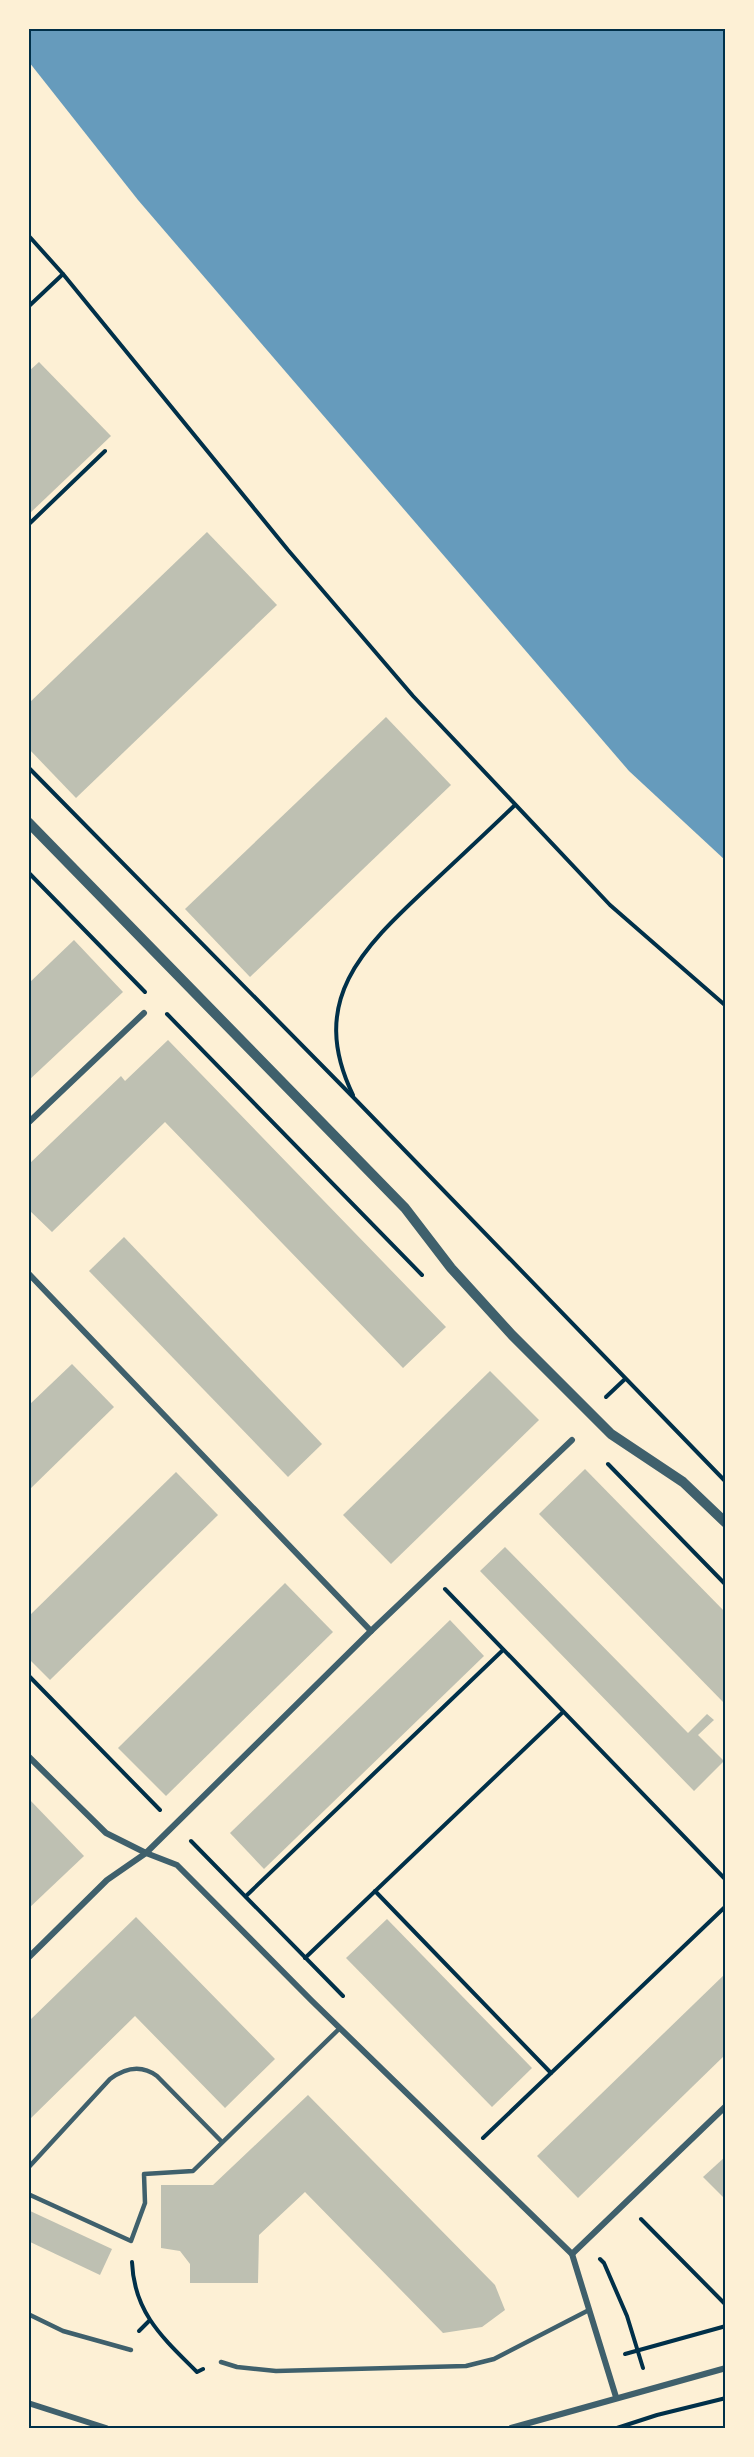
<svg xmlns="http://www.w3.org/2000/svg" width="754" height="2457" font-family="'Roboto Serif',serif">
<style>
.water{fill:#669bbc}
.building{fill:#bec0b2}
.lines{fill:none;stroke-linecap:round;stroke-linejoin:round}
.path{stroke:#003049;stroke-width:4}
.service{stroke:#3f606c;stroke-width:4.5}
.minor{stroke:#3f606c;stroke-width:6}
.tertiary{stroke:#3f606c;stroke-width:10}
.neatline{fill:none;stroke:#003049;stroke-width:2}
</style>
<rect width="100%" height="100%" fill="#fdf0d5"/>
<polygon class="water" points="29,28 725,29 725,860 629,771 138,200 29,62"/>
<g class="building">
<polygon points="39,362 111,436 28,515 28,372"/>
<polygon points="207,532 277,605 76,798 28,748 28,704"/>
<polygon points="386,717 451,785 250,977 185,909"/>
<polygon points="74,940 123,992 28,1081 28,984"/>
<polygon points="168,1040 446,1327 403,1368 165,1122 52,1232 28,1209 28,1165 121,1076 125,1081"/>
<polygon points="124,1237 322,1444 288,1477 89,1271"/>
<polygon points="72,1364 114,1407 28,1491 28,1406"/>
<polygon points="490,1371 539,1420 391,1564 343,1515"/>
<polygon points="585,1469 726,1613 726,1705 539,1514"/>
<polygon points="176,1472 218,1515 50,1680 28,1658 28,1617"/>
<polygon points="505,1547 688,1733 707,1714 714,1720 698,1735 724,1761 694,1791 480,1571"/>
<polygon points="285,1583 333,1632 166,1796 118,1748"/>
<polygon points="450,1620 484,1656 264,1869 230,1833"/>
<polygon points="28,1798 84,1856 28,1909"/>
<polygon points="136,1917 275,2059 225,2108 135,2016 28,2121 28,2022"/>
<polygon points="387,1919 532,2068 492,2107 346,1958"/>
<polygon points="726,1973 726,2054 578,2198 537,2156"/>
<polygon points="308,2095 495,2285 505,2310 482,2327 443,2333 305,2192 259,2235 258,2283 190,2283 190,2264 180,2251 161,2248 161,2185 213,2185"/>
<polygon points="726,2156 726,2200 703,2177"/>
<polygon points="28,2210 112,2249 100,2275 28,2241"/>
</g>
<g class="lines">
<g class="path">
<polyline points="28,235 63,274 288,550 413,696 610,905 726,1006"/>
<polyline points="28,307 63,274"/>
<polyline points="28,525 105,451"/>
<polyline points="28,767 355,1099 726,1482"/>
<polyline points="28,872 145,992"/>
<polyline points="167,1014 422,1275"/>
<path d="M353,1095C307,1000 363,948 428,887C457,860 486,833 515,805"/>
<polyline points="606,1397 625,1379"/>
<polyline points="608,1464 726,1585"/>
<polyline points="445,1589 726,1880"/>
<polyline points="28,1675 160,1810"/>
<polyline points="191,1841 343,1996"/>
<polyline points="375,1891 551,2073"/>
<polyline points="246,1896 503,1650"/>
<polyline points="305,1958 563,1712"/>
<polyline points="483,2138 726,1906"/>
<polyline points="641,2219 726,2305"/>
<polyline points="600,2259 604,2263 627,2316 643,2368"/>
<path d="M132,2262C134,2313 163,2338 197,2372L203,2369"/>
<polyline points="139,2331 149,2321"/>
<polyline points="625,2354 726,2326"/>
<polyline points="617,2428 657,2415 726,2398"/>
</g>
<g class="service">
<path d="M28,2168L110,2079C125,2068 141,2064 157,2076L222,2142"/>
<polyline points="28,2194 131,2241 145,2203 144,2174 193,2171 340,2028"/>
<polyline points="28,2314 63,2331 131,2350"/>
<polyline points="221,2362 237,2367 276,2371 466,2366 494,2359 589,2310"/>
</g>
<g class="minor">
<polyline points="28,1123 144,1013"/>
<polyline points="28,1273 371,1631"/>
<polyline points="28,1756 106,1833 146,1853 177,1865 312,2001 572,2254 616,2397"/>
<polyline points="28,1958 107,1880 146,1853 371,1631 572,1440"/>
<polyline points="572,2254 726,2106"/>
<polyline points="28,2403 106,2428"/>
<polyline points="511,2428 726,2368"/>
</g>
<polyline class="tertiary" points="28,822 405,1208 451,1268 512,1335 611,1434 683,1482 726,1523"/>
</g>
<rect width="754" height="2457" fill="none" stroke="#fdf0d5" stroke-width="60"/>
<rect x="30" y="30" width="694" height="2397" class="neatline"/>
</svg>
